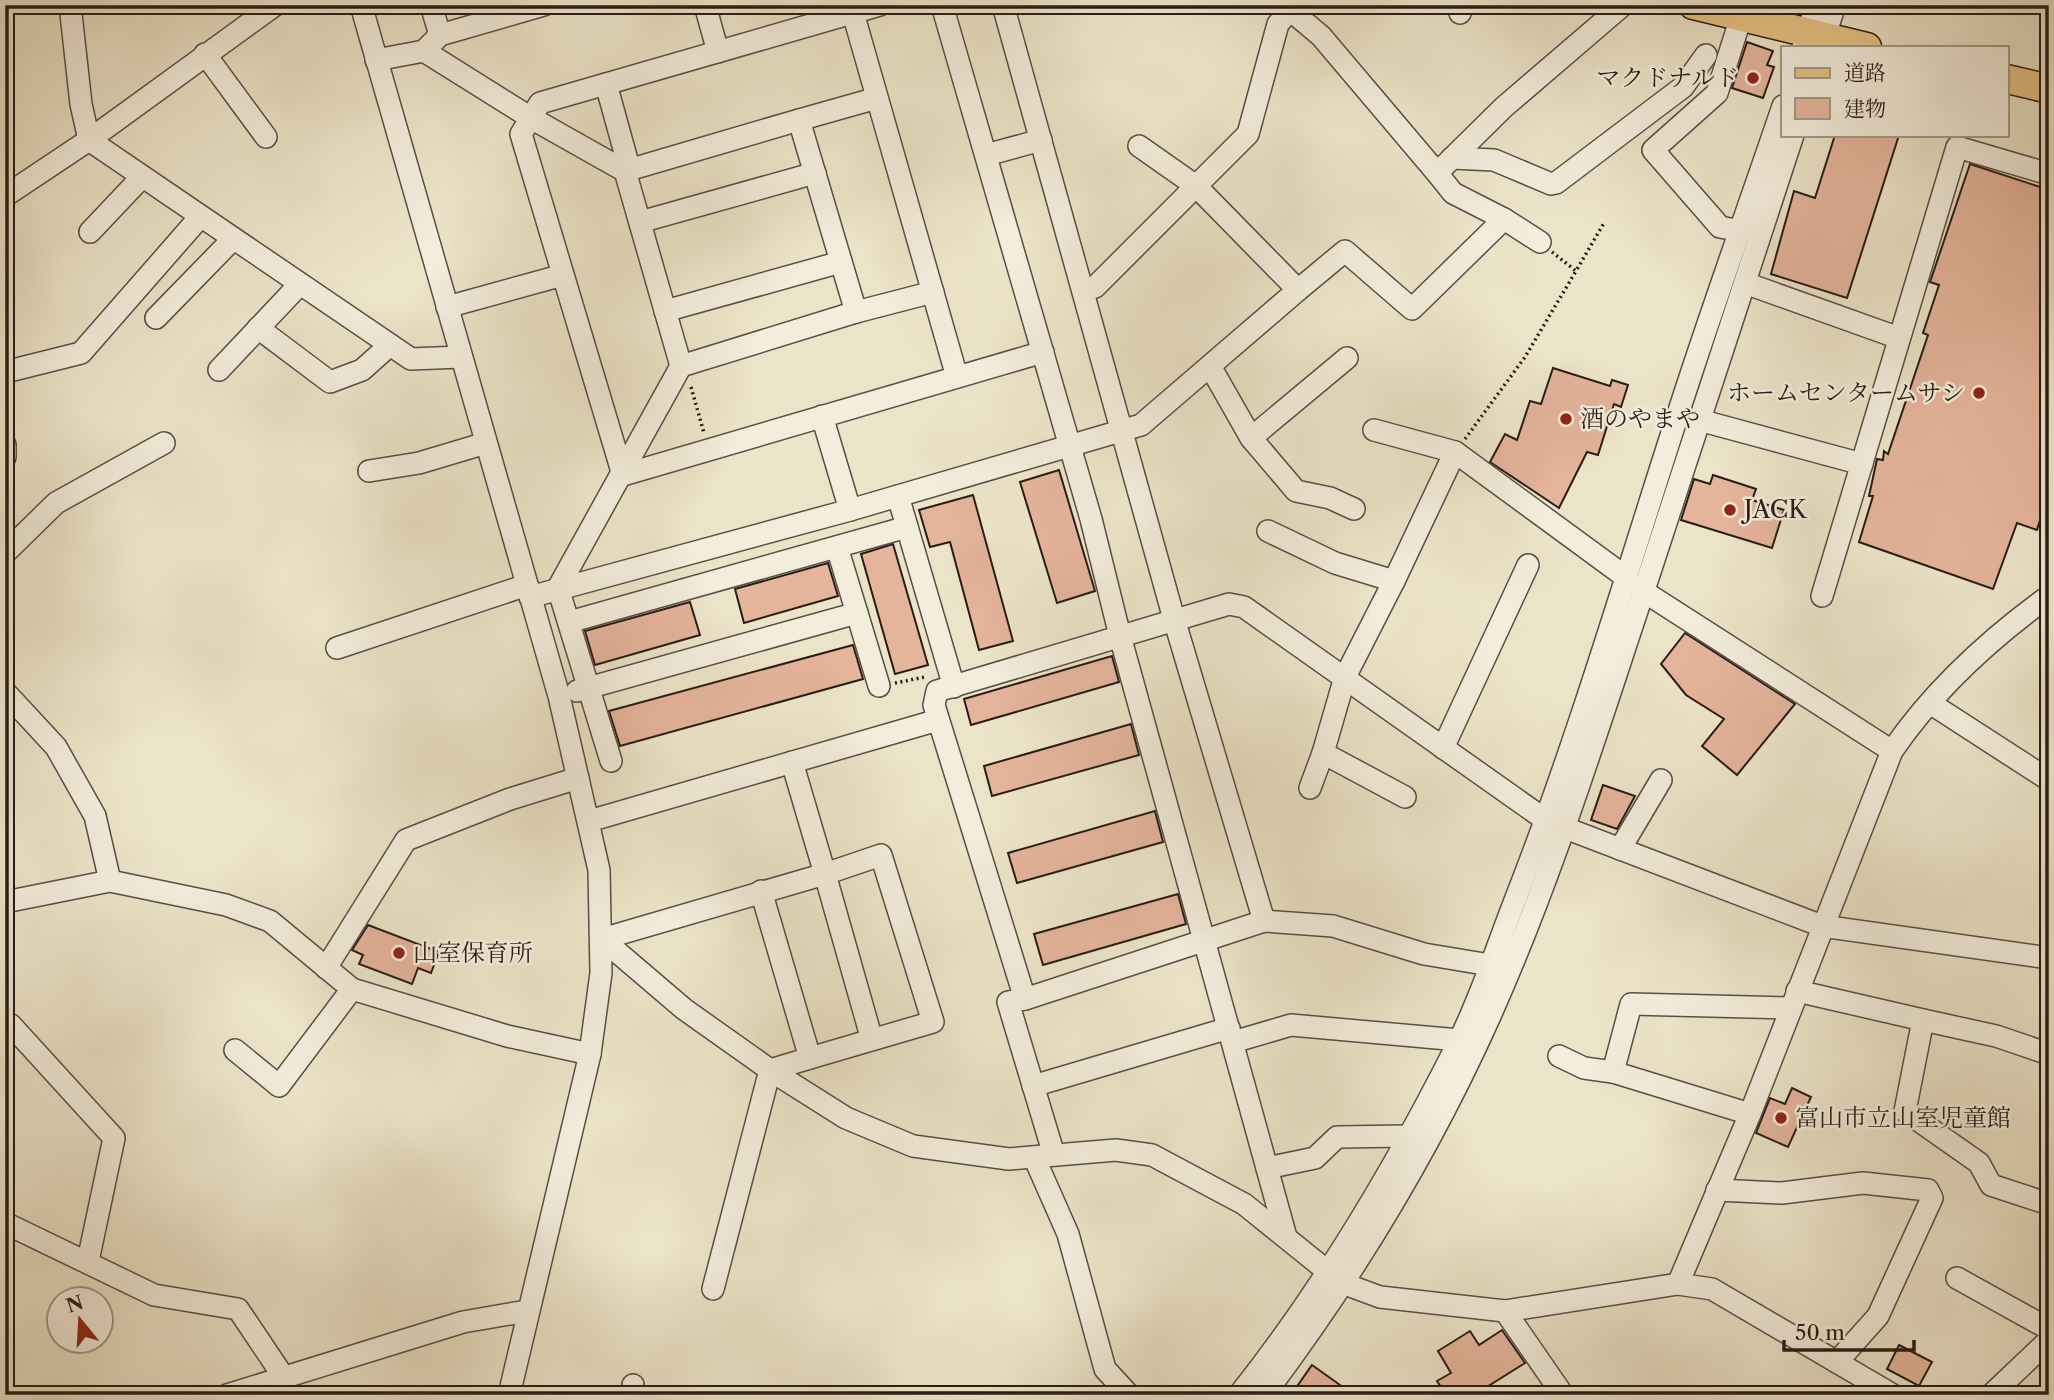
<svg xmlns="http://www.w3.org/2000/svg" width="2054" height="1400" font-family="'Libre Caslon Text','Noto Serif JP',serif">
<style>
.building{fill:#e4b49b;stroke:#281c17;stroke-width:2}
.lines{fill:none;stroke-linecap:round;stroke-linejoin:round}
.minor-casing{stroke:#594e44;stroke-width:24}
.major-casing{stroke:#281c17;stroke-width:31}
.path{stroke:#281c17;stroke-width:3.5;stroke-dasharray:2 3.5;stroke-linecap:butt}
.minor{stroke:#f3eddc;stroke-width:21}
.major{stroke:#e6c284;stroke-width:28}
.poi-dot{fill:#8f2418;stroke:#f3eddc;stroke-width:2.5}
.labels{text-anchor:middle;stroke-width:5;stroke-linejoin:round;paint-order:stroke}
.poi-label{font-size:24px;fill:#281c17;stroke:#f3eddc;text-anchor:start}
</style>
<rect width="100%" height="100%" fill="#ece4c9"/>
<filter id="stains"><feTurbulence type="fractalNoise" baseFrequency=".00286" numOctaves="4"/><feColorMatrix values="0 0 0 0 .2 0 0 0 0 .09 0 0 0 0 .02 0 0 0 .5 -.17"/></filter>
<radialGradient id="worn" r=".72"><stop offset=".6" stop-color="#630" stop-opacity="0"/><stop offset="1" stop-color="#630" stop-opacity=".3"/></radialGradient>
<g class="building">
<polygon points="1747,42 1773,51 1767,65 1774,67 1763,98 1732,88"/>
<polygon points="1835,135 1899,135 1847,298 1771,274 1794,191 1815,198"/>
<polygon points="1970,164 2049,190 2049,490 2037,530 2017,523 1993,589 1859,542 1873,496 1869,496 1877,459 1883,460 1884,451 1888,454 1928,335 1923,333 1939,285 1930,282"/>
<polygon points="1553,368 1610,386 1612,380 1628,385 1621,407 1614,404 1598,455 1587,452 1559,508 1490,462 1505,434 1517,440 1530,401 1541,404"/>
<polygon points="1059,470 1095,591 1057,603 1020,482"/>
<polygon points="1713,475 1756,489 1752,500 1784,510 1772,548 1681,520 1694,479 1710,484"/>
<polygon points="973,495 1013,641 979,650 950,542 930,547 919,510"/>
<polygon points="893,544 928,665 895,674 861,554"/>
<polygon points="828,563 838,596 744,623 735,589"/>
<polygon points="690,602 700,635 595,665 585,631"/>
<polygon points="1685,633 1795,704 1737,775 1702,746 1724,719 1686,695 1661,664"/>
<polygon points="853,645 863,679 620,746 609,711"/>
<polygon points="1112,656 1119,682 971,725 964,699"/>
<polygon points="1131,724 1139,755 992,796 984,766"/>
<polygon points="1603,785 1635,796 1617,829 1591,820"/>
<polygon points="1155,811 1163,842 1017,883 1008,853"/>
<polygon points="1178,894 1186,924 1043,965 1034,934"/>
<polygon points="368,925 439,952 431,973 418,968 412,984 359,964 363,955 352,950"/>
<polygon points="1792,1088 1811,1097 1788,1147 1756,1133 1770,1098 1785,1104"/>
<polygon points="1502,1330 1525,1363 1474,1395 1446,1395 1437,1381 1451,1373 1438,1351 1470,1331 1479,1345"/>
<polygon points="1899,1345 1932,1362 1919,1386 1887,1369"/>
<polygon points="1312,1365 1354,1395 1291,1395"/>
</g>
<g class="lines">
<g class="minor-casing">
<g id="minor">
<polyline points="70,5 81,104 89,140 411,359 461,357"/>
<polyline points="361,5 559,696 599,870 601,973 590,1054 509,1395"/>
<polyline points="431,5 440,35"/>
<polyline points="705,5 718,52"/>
<polyline points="942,5 1091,519 1120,636 1286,1237"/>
<polyline points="1003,5 1174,619 1264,921 1025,999"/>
<polyline points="853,13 957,377"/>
<polyline points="1460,13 1463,5"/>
<polyline points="1803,47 1816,5"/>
<polyline points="1821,47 1835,5"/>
<polyline points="424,51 440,35 544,5"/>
<polyline points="205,54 266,137"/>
<polyline points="376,60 424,51 531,118 625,171 799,120 856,312 681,366 625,171 627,160 606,84"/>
<polyline points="799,120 877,98"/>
<polyline points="1139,146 1196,186 1248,134 1278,24 1290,10 1321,36 1437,173 1504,107 1623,5"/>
<polyline points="986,155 1041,140"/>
<polyline points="1452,158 1494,160 1551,184 1556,183 1683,87 1706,55"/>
<polyline points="5,196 89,140 275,5"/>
<polyline points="1504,219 1540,242"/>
<polyline points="640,222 815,173"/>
<polyline points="1741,231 1720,227 1653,150 1717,93 1741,17"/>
<polyline points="90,232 142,177"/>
<polyline points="1745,283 1899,338"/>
<polyline points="1298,290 1345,251 1412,309 1504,219 1453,193 1437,173"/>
<polyline points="447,307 563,275"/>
<polyline points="665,311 841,262"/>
<polyline points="856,312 933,292"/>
<polyline points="156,318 233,239"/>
<polyline points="258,328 330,382 362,370 390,345"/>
<polyline points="1210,366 1251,438 1347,358"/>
<polyline points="219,370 300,284"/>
<polyline points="5,372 81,353 200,217"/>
<polyline points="822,416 850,510"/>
<polyline points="1699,420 1862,464"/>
<polyline points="1374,430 1455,452 1627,578"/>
<polyline points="1251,438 1296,491 1330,498 1354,509"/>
<polyline points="5,445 5,457"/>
<polyline points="369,471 419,463 486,443"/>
<polyline points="623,475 521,134 540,103 880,5"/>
<polyline points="623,475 1043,352"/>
<polyline points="898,496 954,687"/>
<polyline points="1268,531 1335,563 1394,581 1345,677 1323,753"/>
<polyline points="837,547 879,686"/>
<polyline points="5,553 56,503 164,443"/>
<polyline points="1394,581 1455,452"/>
<polyline points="1643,591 1892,751"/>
<polyline points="1822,596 1957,147 2049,174"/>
<polyline points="530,597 850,510 1141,425 1298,290 1196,186 1095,287 1084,291"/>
<polyline points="569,622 907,527"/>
<polyline points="337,648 527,585"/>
<polyline points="577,691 857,613"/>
<polyline points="5,692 56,747 95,816 110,881"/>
<polyline points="1930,703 2049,780"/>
<polyline points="1443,748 1528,565"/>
<polyline points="611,761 558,588 681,366"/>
<polyline points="1310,788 1323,753 1405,797"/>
<polyline points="589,821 938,720"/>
<polyline points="1620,849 1661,780"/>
<polyline points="5,902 110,881 226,905 270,921 352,989 507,1036 590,1054"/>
<polyline points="1264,921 1333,926 1424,954 1490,965"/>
<polyline points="602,939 684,1009 770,1070 846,1118 913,1146 1009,1159 1116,1150 1152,1155 1244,1204 1342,1283 1380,1297 1505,1311 1678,1284 1712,1289 1893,1395"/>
<polyline points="602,939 825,874 792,762"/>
<polyline points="326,968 406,840 510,799 578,778"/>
<polyline points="1797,991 1923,1020 1905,1111 1979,1163 1991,1185 2049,1204"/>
<polyline points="1923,1020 1996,1036 2049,1054"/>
<polyline points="5,1026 11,1025 114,1138 88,1261"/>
<polyline points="1233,1042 1291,1025 1459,1040"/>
<polyline points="235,1050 279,1086 352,989"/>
<polyline points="1559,1056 1584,1068 1613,1072 1631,1004 1791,1008"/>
<polyline points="810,1058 933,1022 881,855 825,874 872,1040"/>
<polyline points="1613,1072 1750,1114"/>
<polyline points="1033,1086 1229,1028"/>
<polyline points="1054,1155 1008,1002 1025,999 934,705 937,691 1229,604 1244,607 1547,821 1822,926 2049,958"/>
<polyline points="1034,1157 1068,1234 1105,1369 1129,1395"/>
<polyline points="1267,1168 1315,1158 1337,1137 1408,1136"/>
<polyline points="1717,1190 1782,1193 1863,1183 1928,1190 1932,1198 1878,1316 1837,1362"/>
<polyline points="5,1223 154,1295 238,1309 283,1376"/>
<polyline points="1957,1278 2049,1329"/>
<path d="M1678,1284L1750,1114L1892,751C1933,691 1991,638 2049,596"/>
<polyline points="713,1289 770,1070 810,1058 761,891"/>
<polyline points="1505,1311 1563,1395"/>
<polyline points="227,1395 463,1322 527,1311"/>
<polyline points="633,1395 633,1385"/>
<path d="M1239,1395C1324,1288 1398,1163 1459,1041C1481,997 1496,949 1514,903C1577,743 1625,578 1678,414C1711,311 1748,209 1783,106"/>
<path d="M1264,1395C1352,1278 1430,1150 1490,1016C1553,875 1598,727 1647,581C1695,432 1745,284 1793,135"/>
<polyline points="1991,1395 2049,1340"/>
</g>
</g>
<g class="major-casing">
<g id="major">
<polyline points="1693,5 1867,47"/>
<polyline points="2007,79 2049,89"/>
</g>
</g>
<g class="path">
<polyline points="1552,252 1576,271 1604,223"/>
<polyline points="691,387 704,433"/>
<polyline points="1465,439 1525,357 1576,271"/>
<polyline points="895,683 925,677"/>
</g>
<use href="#minor" class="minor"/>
<use href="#major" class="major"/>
</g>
<g class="poi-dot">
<circle cx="1753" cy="78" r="7"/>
<circle cx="1979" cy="393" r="7"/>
<circle cx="1566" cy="419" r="7"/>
<circle cx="1730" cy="510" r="7"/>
<circle cx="399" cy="953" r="7"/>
<circle cx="1781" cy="1118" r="7"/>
</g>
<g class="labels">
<g class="poi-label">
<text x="1739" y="86" text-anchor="end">マクドナルド</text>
<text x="1965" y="401" text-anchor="end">ホームセンタームサシ</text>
<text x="1580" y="427">酒のやまや</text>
<text x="1744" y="518">JACK</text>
<text x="413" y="961">山室保育所</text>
<text x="1795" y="1126">富山市立山室児童館</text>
</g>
</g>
<rect width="2054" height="1400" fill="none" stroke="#ece4c9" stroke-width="28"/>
<rect x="7" y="7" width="2040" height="1386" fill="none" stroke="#281c17" stroke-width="3.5"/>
<rect x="14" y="14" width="2026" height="1372" fill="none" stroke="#281c17" stroke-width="2"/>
<rect x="1781" y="46" width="228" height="91" fill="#f3eddc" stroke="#a2998d" stroke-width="2"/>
<rect x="1795" y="68" width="35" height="10" fill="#e6c284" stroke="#a2998d" stroke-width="2"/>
<text x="1844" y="80" font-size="21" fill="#281c17">道路</text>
<rect x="1795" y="98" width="35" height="21" fill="#e4b49b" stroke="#a2998d" stroke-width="2"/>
<text x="1844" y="116" font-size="21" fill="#281c17">建物</text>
<g transform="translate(80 1320) rotate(342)"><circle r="33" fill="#f3eddc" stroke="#a2998d" stroke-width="2"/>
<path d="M0-5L12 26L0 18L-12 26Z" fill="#8f2418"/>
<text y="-10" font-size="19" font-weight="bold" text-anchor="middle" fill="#281c17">N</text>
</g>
<path d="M1784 1340v10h130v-10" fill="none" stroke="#281c17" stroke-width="3.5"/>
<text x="1795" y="1340" font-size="21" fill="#281c17" stroke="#f3eddc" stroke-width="5" paint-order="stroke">50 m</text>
<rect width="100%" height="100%" filter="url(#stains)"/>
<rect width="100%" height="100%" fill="url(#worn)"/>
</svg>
